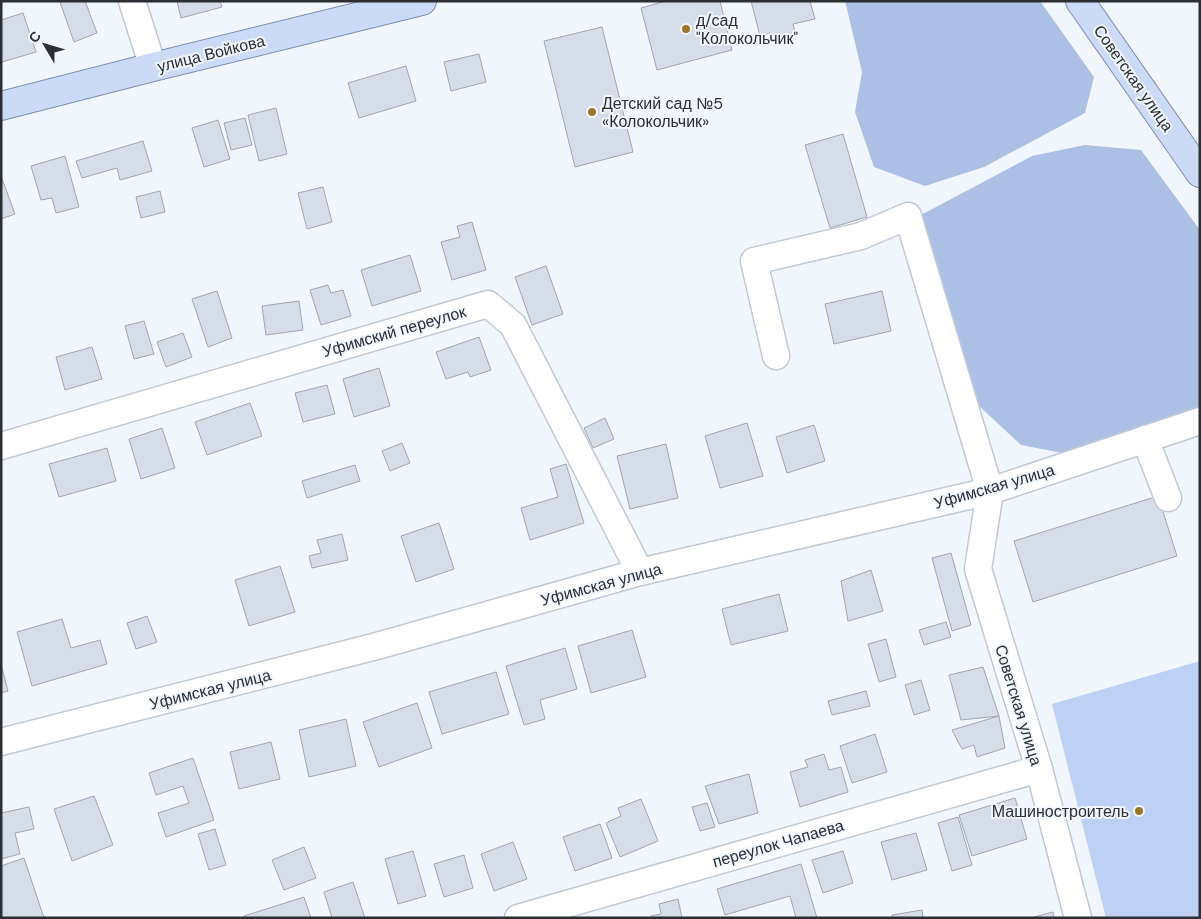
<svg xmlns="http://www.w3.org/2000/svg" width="1201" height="919" font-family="'DM Sans',sans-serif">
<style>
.green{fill:#bdd1f4}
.forest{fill:#abc0e4}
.building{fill:#d5dde9;stroke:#a0a6b2}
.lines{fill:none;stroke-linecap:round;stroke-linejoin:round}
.minor-casing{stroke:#c2c9d5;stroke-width:29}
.major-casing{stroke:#7c8fae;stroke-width:30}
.minor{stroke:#fff;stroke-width:26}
.major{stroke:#cbdbf6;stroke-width:28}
.poi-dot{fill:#9e7624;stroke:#f1f6fd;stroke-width:2}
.labels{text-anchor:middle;stroke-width:4;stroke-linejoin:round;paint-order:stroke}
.poi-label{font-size:16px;fill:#2b2e32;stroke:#f1f6fd;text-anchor:start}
.street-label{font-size:16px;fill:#2b2e32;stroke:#f1f6fd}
</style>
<rect width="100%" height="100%" fill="#f1f6fd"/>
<polygon class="green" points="1200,661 1200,918 1106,918 1052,704"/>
<g class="forest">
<polygon points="845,1 1040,1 1094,77 1085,113 984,167 925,186 874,167 855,112 862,72"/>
<polygon points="1085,145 1141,150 1200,230 1200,413 1073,455 1021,445 962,390 919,216 1032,156"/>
</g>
<g class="building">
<polygon points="61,1 85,1 97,33 74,42 60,2"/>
<polygon points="177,1 220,1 222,7 181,18"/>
<polygon points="666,1 720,1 732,50 657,70 641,8"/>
<polygon points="751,1 810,1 815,19 793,24 795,32 772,39 770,33 760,36"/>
<polygon points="23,13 36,52 2,62 1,59 1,20"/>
<polygon points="602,27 633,152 575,167 544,41"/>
<polygon points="479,54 486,82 451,91 444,62"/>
<polygon points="406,66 416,101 359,118 348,83"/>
<polygon points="276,108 287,154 259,161 248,115"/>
<polygon points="245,118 252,145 231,150 224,123"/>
<polygon points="218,120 230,159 204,167 192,128"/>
<polygon points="843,134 867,217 830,228 805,145"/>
<polygon points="143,141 152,171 120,180 117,168 82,178 76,161"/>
<polygon points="65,156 79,207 56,213 52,198 41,200 31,166"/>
<polygon points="1,176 15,214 1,219"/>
<polygon points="323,187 332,222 307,229 298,193"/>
<polygon points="160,191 165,212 141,218 136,197"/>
<polygon points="472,222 486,270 452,280 441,242 460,237 457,226"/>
<polygon points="410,255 421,291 372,306 361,270"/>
<polygon points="546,266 563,314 532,325 515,277"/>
<polygon points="328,285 331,293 343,290 351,316 321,325 310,290"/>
<polygon points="217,291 232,338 208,347 192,299"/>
<polygon points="882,291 891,331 834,344 825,304"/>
<polygon points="299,301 303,330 266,335 262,306"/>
<polygon points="144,321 154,354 134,359 125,326"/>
<polygon points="183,333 192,357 166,367 157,342"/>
<polygon points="479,337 491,370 470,377 468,372 446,379 436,352"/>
<polygon points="92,347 102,379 65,390 56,357"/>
<polygon points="379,368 390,406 354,417 343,379"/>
<polygon points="327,385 335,414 303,422 295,393"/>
<polygon points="250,403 262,436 207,455 195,422"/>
<polygon points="605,418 614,439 593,448 584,428"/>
<polygon points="747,423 763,476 720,488 705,436"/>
<polygon points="814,425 825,461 787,473 776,437"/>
<polygon points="162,428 175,468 141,479 129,439"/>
<polygon points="402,443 410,463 390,471 382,451"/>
<polygon points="666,444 678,498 630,509 617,456"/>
<polygon points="107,448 116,481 59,497 49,464"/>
<polygon points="566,464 584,523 530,540 521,508 558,497 550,469"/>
<polygon points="355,465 360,481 307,498 302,481"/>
<polygon points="1158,496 1177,556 1033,602 1014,541"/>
<polygon points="439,523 454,569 416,582 401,536"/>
<polygon points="342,534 348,560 312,568 309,556 321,553 317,540"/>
<polygon points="951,553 971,625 952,631 932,558"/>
<polygon points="280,566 295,612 249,626 235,580"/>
<polygon points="871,570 883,611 848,621 841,581"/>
<polygon points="779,594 788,631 731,645 722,609"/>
<polygon points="147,616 157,642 136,649 127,623"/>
<polygon points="62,619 71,648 100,640 107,664 32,686 17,632"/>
<polygon points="946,622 951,637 924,645 919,630"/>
<polygon points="632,630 646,677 591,693 578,646"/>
<polygon points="886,639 896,677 879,682 868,644"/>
<polygon points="565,648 577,689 540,700 545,719 524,725 506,666"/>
<polygon points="1,664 8,691 1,693"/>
<polygon points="983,667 999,716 961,720 949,675"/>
<polygon points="496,672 509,714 442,734 429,692"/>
<polygon points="921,680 930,710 914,715 905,685"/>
<polygon points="866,691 870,706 832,715 828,701"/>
<polygon points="417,703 432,748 379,767 363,722"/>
<polygon points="999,716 1005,748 977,757 974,745 962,749 952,730"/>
<polygon points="346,719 356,766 309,777 299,730"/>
<polygon points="875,734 887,772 852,783 840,746"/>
<polygon points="271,742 280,779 239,789 230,752"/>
<polygon points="824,754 829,770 841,767 848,792 800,807 790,772 808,767 805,760"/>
<polygon points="193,758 214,820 166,837 158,813 189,803 183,786 156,795 149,773"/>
<polygon points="749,774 758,813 719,824 705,786"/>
<polygon points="94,796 113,845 72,861 54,809"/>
<polygon points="1015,798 1027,839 972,856 959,815"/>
<polygon points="641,799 658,841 620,857 606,823 621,816 618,808"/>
<polygon points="707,803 715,827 700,831 692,807"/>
<polygon points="29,807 34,829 15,833 20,854 1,859 1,813"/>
<polygon points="958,817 972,865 952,871 938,823"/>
<polygon points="600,824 612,858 575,871 563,837"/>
<polygon points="215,829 226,865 209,870 198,834"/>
<polygon points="916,833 927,870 892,880 881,842"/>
<polygon points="513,842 527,879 494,891 481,854"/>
<polygon points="304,847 316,878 284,890 272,860"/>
<polygon points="413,851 426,896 398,904 385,859"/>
<polygon points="843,851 853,883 823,893 812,860"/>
<polygon points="464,855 473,888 444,897 434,864"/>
<polygon points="24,858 44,918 1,918 1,866"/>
<polygon points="801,864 817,918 796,918 790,896 725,915 717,889"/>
<polygon points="353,882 365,918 332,918 324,892"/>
<polygon points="304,897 311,918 245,918 244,916"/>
<polygon points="678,899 682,918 651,918 651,916 661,914 659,904"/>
<polygon points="922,910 923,918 892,918 892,915"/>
<polygon points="1053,912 1054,918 1030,918"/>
</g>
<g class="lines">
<g class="minor-casing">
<g id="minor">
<polyline points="132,1 153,67"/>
<polyline points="776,356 754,261 861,236 908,216 990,491 978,569 1039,769 1078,918"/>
<polyline points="1145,439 1168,498"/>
<polyline points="1,446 488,304 513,325 640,572"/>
<polyline points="1,742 377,646 640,572 990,491 1200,421"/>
<polyline points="518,918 1039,769"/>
</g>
</g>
<g class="major-casing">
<g id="major">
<polyline points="1080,1 1200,173"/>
<polyline points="1,106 153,67 422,1"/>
</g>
</g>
<use href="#minor" class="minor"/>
<use href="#major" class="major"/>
</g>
<g class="poi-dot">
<circle cx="686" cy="29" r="5"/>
<circle cx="592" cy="112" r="5"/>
<circle cx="1139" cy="811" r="5"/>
</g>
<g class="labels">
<g class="poi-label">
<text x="696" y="26">д/сад<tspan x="696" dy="18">"Колокольчик"</tspan></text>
<text x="602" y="109">Детский сад №5<tspan x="602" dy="18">«Колокольчик»</tspan></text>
<text x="1129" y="817" text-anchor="end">Машиностроитель</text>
</g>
<g class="street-label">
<text transform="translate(211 53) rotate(-14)" y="6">улица Войкова</text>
<text transform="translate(1134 78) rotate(55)" y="6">Советская улица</text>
<text transform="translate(394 331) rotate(-16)" y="6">Уфимский переулок</text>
<text transform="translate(994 486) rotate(-16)" y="6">Уфимская улица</text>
<text transform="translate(601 584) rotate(-15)" y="6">Уфимская улица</text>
<text transform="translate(210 689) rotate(-14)" y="6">Уфимская улица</text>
<text transform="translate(1019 705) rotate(73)" y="6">Советская улица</text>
<text transform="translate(778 843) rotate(-16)" y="6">переулок Чапаева</text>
</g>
</g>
<rect width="1201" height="919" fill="none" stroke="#2b2e32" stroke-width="5"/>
<g transform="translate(45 45) rotate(308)" stroke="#f1f6fd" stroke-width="4" paint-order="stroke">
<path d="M0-4L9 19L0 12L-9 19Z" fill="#2b2e32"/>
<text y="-8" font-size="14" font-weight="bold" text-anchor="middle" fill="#2b2e32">С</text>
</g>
</svg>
